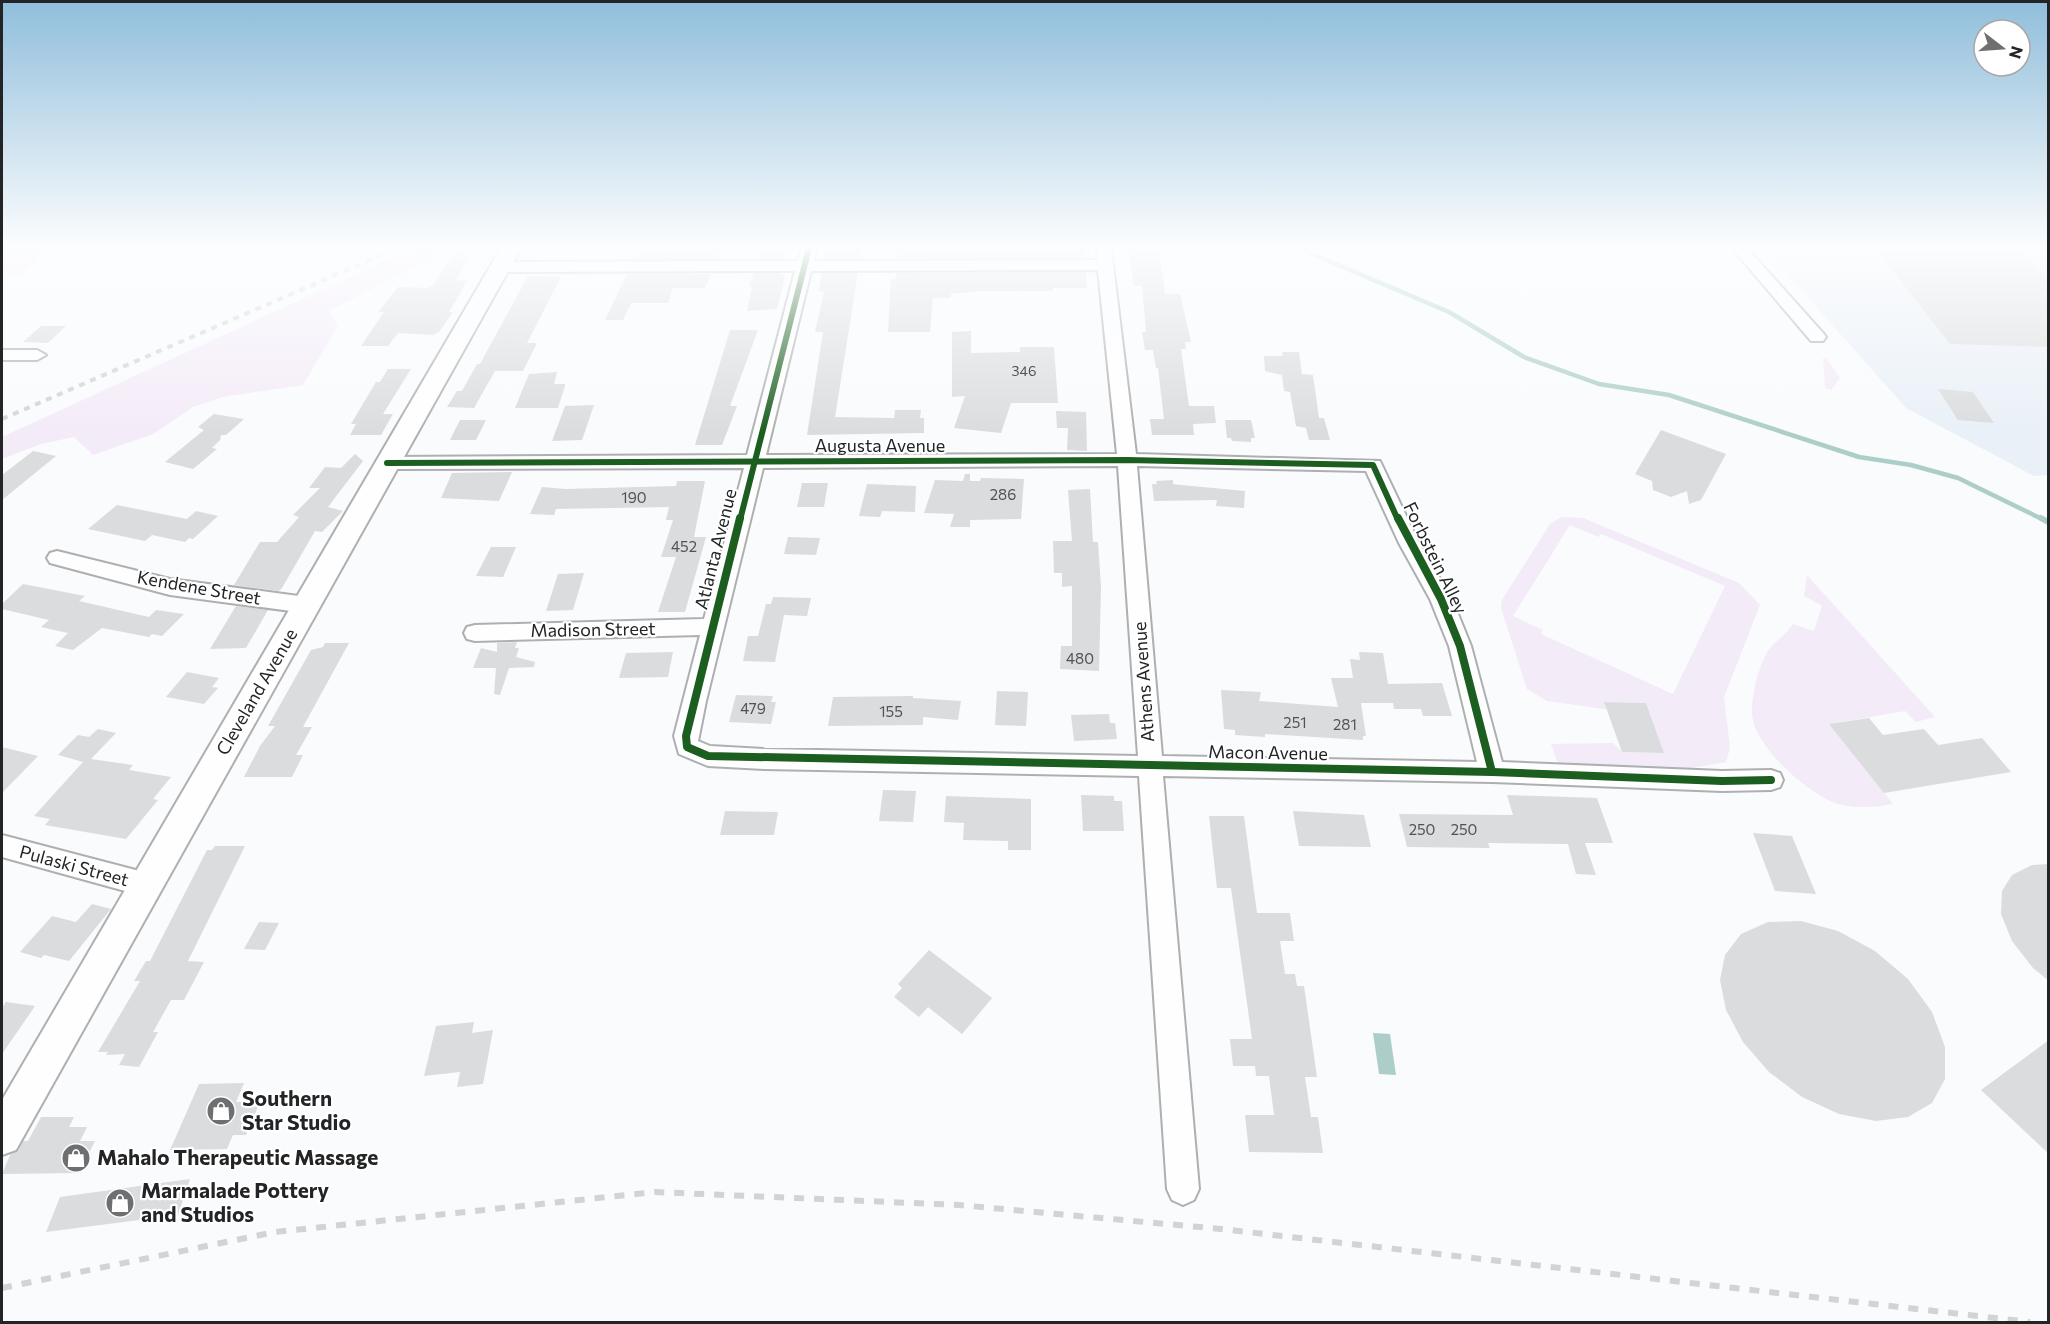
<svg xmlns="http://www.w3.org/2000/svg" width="2050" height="1324" font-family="Commissioner,sans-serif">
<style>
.built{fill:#e9f0f7}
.green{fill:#f4ebf8;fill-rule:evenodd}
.water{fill:#adcec8}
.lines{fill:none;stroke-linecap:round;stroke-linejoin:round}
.stream-far1{stroke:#adcec8;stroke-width:4.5}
.stream{stroke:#adcec8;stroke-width:6}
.building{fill:#dbdcde}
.minor-casing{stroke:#aeafb1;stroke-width:4}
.tertiary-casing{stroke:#aeafb1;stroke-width:4}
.minor{fill:#fefeff;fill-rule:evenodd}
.tertiary{fill:#fefeff;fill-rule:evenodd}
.rail-far1{stroke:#d3d3d3;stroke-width:4;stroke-dasharray:6 6;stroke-linecap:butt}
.rail{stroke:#d3d3d3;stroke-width:6;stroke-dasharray:10 10;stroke-linecap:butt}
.cycleway-far1-casing{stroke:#fff;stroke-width:9}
.cycleway-casing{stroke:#fff;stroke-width:11}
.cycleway-far1{stroke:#1b5e20;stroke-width:6}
.cycleway{stroke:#1b5e20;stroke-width:8}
.labels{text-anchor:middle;stroke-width:4.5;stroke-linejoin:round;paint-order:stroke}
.far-number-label{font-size:14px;fill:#515254}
.number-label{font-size:15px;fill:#515254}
.street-label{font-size:18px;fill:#232426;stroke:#fff}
.near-poi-label{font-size:21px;font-weight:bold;fill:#232426;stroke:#fff;text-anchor:start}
</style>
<rect width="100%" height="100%" fill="#f9fbfd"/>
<polygon class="built" points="1764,248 2048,248 2048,475 2034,476 1906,408"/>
<g class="green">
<polygon points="2,248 48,248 22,274 2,274"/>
<polygon points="413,248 453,248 328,311 338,325 303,385 223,397 193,407 153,434 93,455 74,437 41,444 2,459 2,437"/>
<polygon points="1823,358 1827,359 1840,378 1831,390 1825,388"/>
<path d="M1562,517L1583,518L1739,583L1760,605L1724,697L1730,748L1726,762L1691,768L1558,764L1551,744L1613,743L1622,752L1664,753L1646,703L1605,702L1607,709H1604L1547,701L1527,689L1501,608L1502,600L1550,524ZM1570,525L1599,537L1601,534L1725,586L1673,694L1541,634L1543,630L1513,616Z"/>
<path d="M1807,575L1935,717L1916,722L1905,711L1830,724L1893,804C1875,807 1857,809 1838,804C1809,795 1753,746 1752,713C1751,696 1759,666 1768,651C1775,641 1786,635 1793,624L1814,631L1822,606L1804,596Z"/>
</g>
<polygon class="water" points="1373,1033 1390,1034 1396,1075 1379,1074"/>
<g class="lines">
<polyline class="stream-far1" points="1298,248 1449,312 1524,357 1599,384 1669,395 1859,457 1911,465 1958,478 2044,520"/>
<polyline class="stream" points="2041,518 2048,522"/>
</g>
<g class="building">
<polygon points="640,248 722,248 717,259 634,259"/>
<polygon points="765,248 788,248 784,259 759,259"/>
<polygon points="825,248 861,248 860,259 824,259"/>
<polygon points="900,248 1085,248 1085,258 898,258"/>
<polygon points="1128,248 1159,248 1165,294 1180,294 1191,342 1185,342 1186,349 1181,349 1189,406 1214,406 1216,423 1193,424 1194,435 1152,435 1150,419 1164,419 1158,368 1156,368 1153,350 1145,350 1142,332 1146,332 1142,286 1134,286"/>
<polygon points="1875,248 2019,248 2049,279 2049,347 1950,344"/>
<polygon points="457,249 470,257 456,280 467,281 449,312 453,312 439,332 433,335 398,333 388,346 361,346 384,312 378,312 398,287 428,288 433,285"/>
<polygon points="1086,272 1087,288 1053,288 1053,291 978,291 951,294 951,298 933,298 930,332 888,332 891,279 896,279 896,273"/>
<polygon points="754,273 780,273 785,276 777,309 747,311 752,287 749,287"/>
<polygon points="821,273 858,273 835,417 894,418 895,410 921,410 920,418 924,418 924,433 807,435 823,332 815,332 824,292 819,291"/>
<polygon points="627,274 711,274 705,288 673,288 668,303 631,303 623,320 605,320"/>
<polygon points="528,276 561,277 527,343 537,343 523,371 495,371 474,408 447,407 457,391 462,391 477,364 480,364"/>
<polygon points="41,326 66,326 48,343 23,342"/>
<polygon points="730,330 758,330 730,406 737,406 722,445 695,445"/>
<polygon points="971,331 971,353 1020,352 1020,347 1054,347 1058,403 1011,403 1001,433 954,428 965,396 952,397 952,332"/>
<polygon points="1282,352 1299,352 1302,374 1313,375 1319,418 1324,418 1330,440 1309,440 1306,428 1296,426 1290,392 1284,391 1282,375 1265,371 1264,356 1283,356"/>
<polygon points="388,369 411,369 383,414 393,414 381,435 350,435 356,424 351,424 376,382 380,382"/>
<polygon points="557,372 554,384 565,384 565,386 558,408 515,408 529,374"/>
<polygon points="1938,389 1973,392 1994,423 1958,420"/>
<polygon points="594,405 582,440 552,441 565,406"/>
<polygon points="1056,411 1086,412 1087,451 1067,450 1068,428 1057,428"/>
<polygon points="214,414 244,419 226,435 221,435 220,440 212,448 217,449 193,469 165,462 204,430 198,427"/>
<polygon points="460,420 486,420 476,440 450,440"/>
<polygon points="1225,420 1251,420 1255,438 1251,438 1251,442 1232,441 1231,438 1227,438"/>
<polygon points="1661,430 1726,454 1701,500 1689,504 1687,491 1671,497 1653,490 1652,481 1635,474"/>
<polygon points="33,451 56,456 2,500 2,475"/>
<polygon points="355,454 363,461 328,507 343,511 322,532 315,531 282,588 279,591 234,585 260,542 277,542 299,517 293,515 320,488 309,488 325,467 341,468"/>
<polygon points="512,472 499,501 441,498 452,473"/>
<polygon points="965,474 970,474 970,481 980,481 981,478 1024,479 1021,519 970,520 970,527 950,527 954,514 924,513 935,480 963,481"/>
<polygon points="1173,480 1173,484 1181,485 1245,491 1244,508 1216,506 1217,500 1154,501 1152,484 1157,484 1156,481"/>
<polygon points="677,481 705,481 694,537 706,537 685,612 658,612 676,557 661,557 673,520 666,520 669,507 556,509 554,515 530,514 542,487 565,489 676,486"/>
<polygon points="802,483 828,483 824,507 797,507"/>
<polygon points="867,484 916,486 915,512 882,511 880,517 859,516"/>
<polygon points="1090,489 1093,542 1098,542 1101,587 1099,671 1060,669 1061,646 1072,646 1072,586 1062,587 1062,573 1054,573 1053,541 1072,541 1068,490"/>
<polygon points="117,505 187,519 196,511 218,516 193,539 189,538 185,542 152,535 145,541 88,529"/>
<polygon points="788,537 820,538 816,555 784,554"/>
<polygon points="491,547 516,547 503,577 476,576"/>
<polygon points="584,573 573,610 546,611 558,574"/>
<polygon points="23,584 85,596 79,601 149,617 156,610 184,614 162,636 152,634 149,637 102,628 73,650 55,646 68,633 41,627 49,620 2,609 2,604"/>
<polygon points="773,597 811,598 807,616 784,615 775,662 743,661 748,636 758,636 766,604 771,604"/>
<polygon points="236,606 268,610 246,648 210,649"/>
<polygon points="517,642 515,648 519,648 516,657 535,662 534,667 509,668 500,695 494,694 496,668 473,668 481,648 497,652 497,643"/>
<polygon points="325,643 349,643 303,727 312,727 296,755 303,755 292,777 244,777 260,746 275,726 268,726 311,650 323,647"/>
<polygon points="673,652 668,677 619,678 626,653"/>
<polygon points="1359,652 1383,653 1388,684 1442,683 1452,716 1423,716 1421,709 1394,709 1393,703 1361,703 1366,736 1363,736 1363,740 1265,734 1265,737 1235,735 1235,730 1224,729 1221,690 1261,692 1259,701 1338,707 1331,678 1353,678 1350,659 1360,660"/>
<polygon points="187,672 219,678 212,687 218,688 204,704 166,697"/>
<polygon points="997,691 1028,692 1026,726 995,725"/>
<polygon points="736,695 773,696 771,702 776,702 771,724 729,722"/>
<polygon points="913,696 913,698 961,701 958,720 923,717 923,725 828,726 833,697"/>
<polygon points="1604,702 1646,703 1664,753 1622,752"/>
<polygon points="1109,714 1110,723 1115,723 1117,739 1074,741 1071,715"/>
<polygon points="1869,718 1883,735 1924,729 1938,745 1982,738 2011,772 1884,793 1829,724"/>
<polygon points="98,729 116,733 91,759 133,765 129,770 171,777 153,799 158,800 126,839 45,825 50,819 34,816 83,762 58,755 78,735 89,737"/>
<polygon points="2,747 38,756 2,793"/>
<polygon points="883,790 916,791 913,822 879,821"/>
<polygon points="1081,795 1114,796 1114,801 1122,801 1124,831 1083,831"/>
<polygon points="1507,795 1597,798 1613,843 1585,843 1596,875 1576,874 1568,844 1488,843 1490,848 1407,847 1399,814 1513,815"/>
<polygon points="946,796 1031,799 1031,850 1008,850 1008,841 963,840 964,823 944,822"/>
<polygon points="725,811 778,812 774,835 720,835"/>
<polygon points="1293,811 1364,815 1371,847 1299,846"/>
<polygon points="1209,816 1244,816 1257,913 1290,913 1294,941 1280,941 1285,974 1295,974 1297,986 1304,986 1317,1077 1305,1077 1311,1117 1318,1117 1323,1153 1249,1152 1245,1115 1274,1115 1269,1076 1256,1076 1255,1066 1233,1066 1230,1039 1252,1039 1231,888 1217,888"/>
<polygon points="1753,833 1792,836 1816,894 1775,891"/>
<polygon points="215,846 245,846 188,961 204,962 184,1000 171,1000 153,1032 158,1032 139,1067 119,1065 125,1054 106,1055 108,1052 98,1052 140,981 134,981 146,961 150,961 207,850 212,850"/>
<polygon points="2049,864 2049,981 2033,968 2012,941 2001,914 2002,891 2012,875 2032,865"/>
<polygon points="92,904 111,909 69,961 44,955 41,958 20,952 52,916 76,922"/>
<polygon points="1801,921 1838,931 1875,951 1908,979 1932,1012 1945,1047 1945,1079 1932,1103 1908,1117 1876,1121 1839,1114 1802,1097 1769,1072 1743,1042 1726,1010 1720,980 1725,955 1741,934 1768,922"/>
<polygon points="259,922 279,923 265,950 244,949"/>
<polygon points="929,950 992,998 962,1034 928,1007 919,1017 894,997 902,988 898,984"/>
<polygon points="6,1002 35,1006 2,1054 2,1008"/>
<polygon points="474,1022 472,1033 493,1030 483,1084 457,1087 460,1072 424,1076 436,1026"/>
<polygon points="2049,1040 2049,1154 1981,1090"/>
<polygon points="244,1083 236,1102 260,1102 246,1135 233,1135 227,1149 170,1150 199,1084"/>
<polygon points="41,1117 74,1117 69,1127 87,1127 80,1141 95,1141 79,1173 2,1174 10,1155 18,1151 23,1141 28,1141"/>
<polygon points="190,1179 178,1215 46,1232 60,1197"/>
</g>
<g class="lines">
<g class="minor-casing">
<g id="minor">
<path d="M802,248H816L814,261L1097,260V248H1111L1136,454L1380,461L1419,543L1452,599L1471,646L1502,762L1722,771L1771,770L1780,773L1783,780L1780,787L1771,790L1722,791L1492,782L1163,776L1199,1189L1194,1200L1183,1205L1172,1200L1167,1189L1139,776L764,769L708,766L679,754L674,736L700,635L475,641L467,639L464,633L467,627L475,625L704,619L744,468L387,469L380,467L377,463L380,459L387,457L747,455L795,271L502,272L494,267L502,262L798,261ZM1098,270L1117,454L766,455L811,271ZM1118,466L1138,756L764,749L710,746L698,741L706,701L763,468ZM1137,466L1366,471L1399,543L1430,599L1449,646L1477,762L1162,756Z"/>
<polygon points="1732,248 1747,248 1823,333 1826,337 1823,341 1811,341"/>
<polygon points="2,350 37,350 46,355 37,360 2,360"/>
<polygon points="57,551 170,579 306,597 314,599 317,605 314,611 306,613 170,595 50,563 47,558 50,553"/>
<polygon points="2,835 147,873 156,877 160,885 156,893 147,897 2,857"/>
</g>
</g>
<g class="tertiary-casing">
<polygon id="tertiary" points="501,248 521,248 16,1150 2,1155 2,1100"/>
</g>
<use href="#minor" class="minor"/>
<use href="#tertiary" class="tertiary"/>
<polyline class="rail-far1" points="2,419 398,248"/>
<polyline class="rail" points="2,1288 275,1232 655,1192 959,1205 1221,1229 2030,1322"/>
<g class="cycleway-far1-casing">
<g id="cycleway-far1">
<polyline points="387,463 1127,460 1373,465 1398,520"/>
<polyline points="740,520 809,248"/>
</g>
</g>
<g class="cycleway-casing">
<g id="cycleway">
<polyline points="740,518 686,736 687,747 708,756 1492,772 1722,781 1771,780"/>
<polyline points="1398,518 1441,599 1460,646 1492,772"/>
</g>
</g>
<use href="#cycleway-far1" class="cycleway-far1"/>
<use href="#cycleway" class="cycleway"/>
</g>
<linearGradient id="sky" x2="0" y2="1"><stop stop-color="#90bedb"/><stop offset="0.57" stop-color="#fcfdfe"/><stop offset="1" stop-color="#fcfdfe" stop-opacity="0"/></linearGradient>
<rect width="2050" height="433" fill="url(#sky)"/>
<defs>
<g id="shop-disc" transform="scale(1.5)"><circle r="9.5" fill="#6e6f71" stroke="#fff"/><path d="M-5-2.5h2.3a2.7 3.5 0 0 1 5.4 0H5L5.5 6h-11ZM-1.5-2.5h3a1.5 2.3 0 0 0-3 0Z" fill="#fff"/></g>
</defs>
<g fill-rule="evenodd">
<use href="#shop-disc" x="221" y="1111"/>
<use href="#shop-disc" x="76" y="1158"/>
<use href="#shop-disc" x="120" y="1203"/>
</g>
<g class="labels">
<g class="far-number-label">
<text x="1024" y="376">346</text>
</g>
<g class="number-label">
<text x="1003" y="500">286</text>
<text x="634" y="503">190</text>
<text x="684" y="552">452</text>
<text x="1080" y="664">480</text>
<text x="753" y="714">479</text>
<text x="891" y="717">155</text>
<text x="1295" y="728">251</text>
<text x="1345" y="730">281</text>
<text x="1422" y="835">250</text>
<text x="1464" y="835">250</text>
</g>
<g class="street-label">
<text x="880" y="452">Augusta Avenue</text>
<text transform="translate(716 549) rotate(-76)" y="6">Atlanta Avenue</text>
<text transform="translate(1435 558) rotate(64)" y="6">Forbstein Alley</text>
<text transform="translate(199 588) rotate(10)" y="6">Kendene Street</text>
<text transform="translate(593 630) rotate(-1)" y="6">Madison Street</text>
<text transform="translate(1144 682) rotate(-94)" y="6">Athens Avenue</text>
<text transform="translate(257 692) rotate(-60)" y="6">Cleveland Avenue</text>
<text transform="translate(1268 753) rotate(1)" y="6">Macon Avenue</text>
<text transform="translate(74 866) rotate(15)" y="6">Pulaski Street</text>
</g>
<g class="near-poi-label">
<text x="242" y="1106">Southern<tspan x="242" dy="24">Star Studio</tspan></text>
<text x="97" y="1165">Mahalo Therapeutic Massage</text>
<text x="141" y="1198">Marmalade Pottery<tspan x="141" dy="24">and Studios</tspan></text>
</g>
</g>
<rect width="2050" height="1324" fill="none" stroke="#232426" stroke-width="6"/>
<g transform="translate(2002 48) rotate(107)"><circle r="28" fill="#ffffff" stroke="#a7a7a8" stroke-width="1.5"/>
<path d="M0-4.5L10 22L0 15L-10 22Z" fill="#6e6f71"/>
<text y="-9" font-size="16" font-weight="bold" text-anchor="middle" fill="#232426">N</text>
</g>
</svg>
